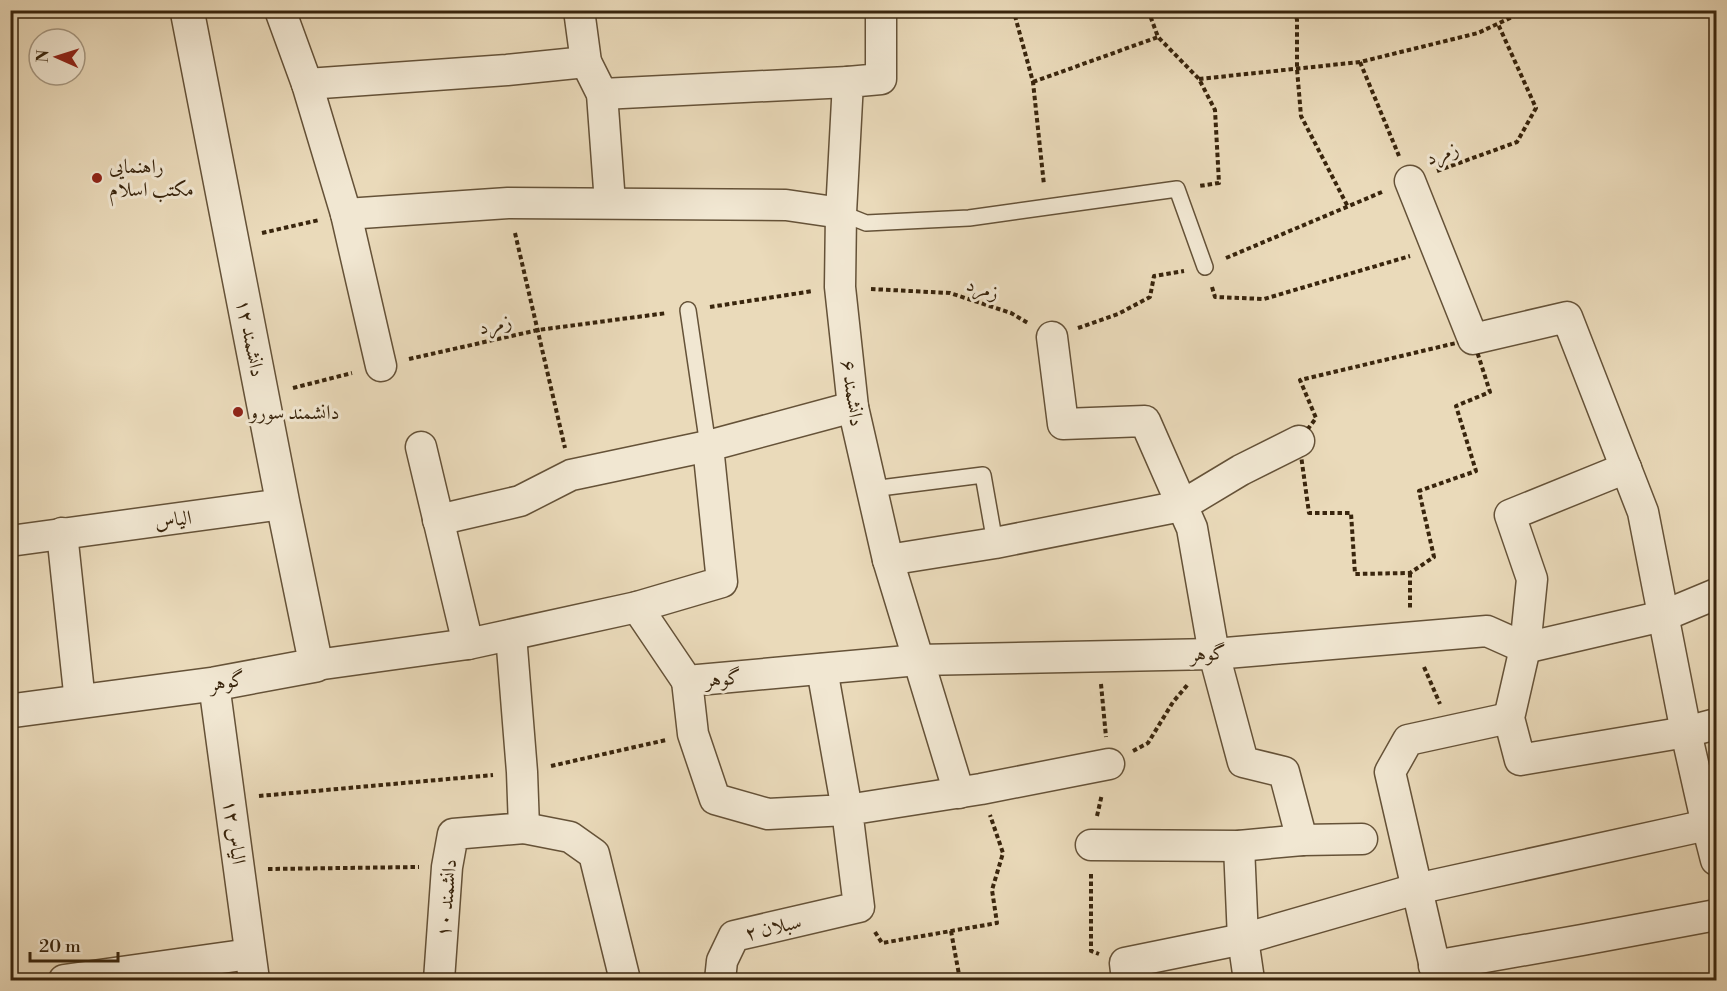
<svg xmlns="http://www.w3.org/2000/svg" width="1727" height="991" font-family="'Libre Bodoni',Amiri,serif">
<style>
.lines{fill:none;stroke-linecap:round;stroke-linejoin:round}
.service-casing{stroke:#655238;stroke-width:18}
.minor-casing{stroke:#655238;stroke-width:33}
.tertiary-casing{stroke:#655238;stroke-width:36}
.path{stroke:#39250d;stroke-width:4;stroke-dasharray:4.5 3;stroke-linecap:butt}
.service{stroke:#f1e7d2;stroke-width:15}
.minor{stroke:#f1e7d2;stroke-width:30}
.tertiary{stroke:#f1e7d2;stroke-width:33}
.poi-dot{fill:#8f2418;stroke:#f1e7d2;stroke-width:2}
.labels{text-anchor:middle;stroke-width:6;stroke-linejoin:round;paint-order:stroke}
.street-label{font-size:20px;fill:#39250d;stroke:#f1e7d2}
.poi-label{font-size:20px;fill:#39250d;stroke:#f1e7d2;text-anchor:start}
</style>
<rect width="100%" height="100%" fill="#eadaba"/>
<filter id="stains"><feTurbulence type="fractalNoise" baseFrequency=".00333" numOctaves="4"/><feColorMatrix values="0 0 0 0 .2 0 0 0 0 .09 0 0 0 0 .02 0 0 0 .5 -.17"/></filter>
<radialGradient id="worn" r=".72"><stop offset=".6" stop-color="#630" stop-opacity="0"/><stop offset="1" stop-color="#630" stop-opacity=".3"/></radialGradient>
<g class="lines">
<g class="service-casing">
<g id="service">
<polyline points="841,213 866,223 969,218 1177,189 1205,267"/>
<polyline points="688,310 708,446"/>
<polyline points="872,489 983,475 995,543"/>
</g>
</g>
<g class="minor-casing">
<g id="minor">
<polyline points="280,10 307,84 346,214 381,366"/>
<polyline points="579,10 586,62 602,94 610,203"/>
<polyline points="881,10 881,79 848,82 841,213 840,287 853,407 888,560 959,793"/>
<polyline points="307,84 507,70 586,62"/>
<polyline points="602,94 848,82"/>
<polyline points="1410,181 1473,339 1567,317 1643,512 1686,732 1707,825 1716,860"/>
<polyline points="346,214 508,203 786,205 841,213"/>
<polyline points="1052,337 1063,424 1145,421 1192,528 1214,654 1243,762 1284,772 1302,840"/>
<polyline points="421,447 468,644"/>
<polyline points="1626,468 1510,515 1532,579 1525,648 1509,718 1520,760 1686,732 1716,724"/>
<polyline points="438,520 520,501 571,475 708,446"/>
<polyline points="62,533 80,702"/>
<polyline points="10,541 283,504"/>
<polyline points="888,560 995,543 1181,506 1241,470 1299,441"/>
<polyline points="637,607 687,681 918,660 1214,654 1487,631 1525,648 1663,616 1716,594"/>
<polyline points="316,665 468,644 637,607 722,582 708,446 853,407"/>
<polyline points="687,681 693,734 715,799 768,814 847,810 822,669"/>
<polyline points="214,684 254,980"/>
<polyline points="524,828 570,837 594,854 625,980"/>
<polyline points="1091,845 1239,846 1302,840 1362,839"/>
<polyline points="1239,846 1243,939 1249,980"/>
<polyline points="1434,966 1582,940 1716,915"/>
<polyline points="64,980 250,954"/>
<polyline points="439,980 447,867 453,834 524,828 522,772 511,635"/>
<polyline points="720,980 722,961 734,936 859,907 847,810 981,789 1109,764"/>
<polyline points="1127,980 1125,963 1243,939 1416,889 1707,825"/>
<polyline points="1438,980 1390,772 1408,740 1509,718"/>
</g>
</g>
<g class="tertiary-casing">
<polyline id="tertiary" points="10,711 214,684 316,665 283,504 187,10"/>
</g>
<g class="path">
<polyline points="1020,10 1015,16 1033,82 1044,185"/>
<polyline points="1148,10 1158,37 1199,79 1215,110 1219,183 1199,186"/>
<polyline points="1295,10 1297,20 1297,69 1301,116 1348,207"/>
<polyline points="1360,62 1399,156"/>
<polyline points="1199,79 1360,62 1478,33 1527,10"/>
<polyline points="1033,82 1158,37"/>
<polyline points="1437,171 1517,142 1536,108 1498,24"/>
<polyline points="262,233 319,220"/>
<polyline points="515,233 565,448"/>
<polyline points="1226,258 1382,192"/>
<polyline points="1212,287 1215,297 1264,299 1410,256"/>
<polyline points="871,289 950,293 1011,313 1028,323"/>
<polyline points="710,307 813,291"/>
<polyline points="1078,328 1118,314 1150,297 1154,276 1184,271"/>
<polygon points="1473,339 1490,392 1456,406 1476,471 1419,491 1434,557 1410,573 1355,574 1351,513 1309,513 1299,441 1316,418 1300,380"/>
<polyline points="409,359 538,330 667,313"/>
<polyline points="293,388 352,373"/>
<polyline points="1410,573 1410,608"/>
<polyline points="1424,667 1440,704"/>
<polyline points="1101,684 1106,737"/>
<polyline points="1133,751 1148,743 1173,702 1189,683"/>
<polyline points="551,766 666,740"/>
<polyline points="259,796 493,775"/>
<polyline points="1097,816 1102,794"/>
<polyline points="268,869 419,867"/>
<polyline points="1091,874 1091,951 1099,954"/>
<polyline points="951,931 960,980"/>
<polyline points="875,932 882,943 997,923 992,890 1003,853 990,815"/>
</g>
<use href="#service" class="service"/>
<use href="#minor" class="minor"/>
<use href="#tertiary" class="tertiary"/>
</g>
<g class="poi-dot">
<circle cx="97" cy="178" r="6"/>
<circle cx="238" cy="412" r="6"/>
</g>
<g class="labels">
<g class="street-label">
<text transform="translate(1442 153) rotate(-20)" y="7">زمرد</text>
<text transform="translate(983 288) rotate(18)" y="7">زمرد</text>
<text transform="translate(495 324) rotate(-13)" y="7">زمرد</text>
<text transform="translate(251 338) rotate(79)" y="7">دانشمند ۱۲</text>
<text transform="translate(853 393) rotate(82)" y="7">دانشمند ۶</text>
<text transform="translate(173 519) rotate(-7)" y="7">الیاس</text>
<text transform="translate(1208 653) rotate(-3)" y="7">گوهر</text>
<text transform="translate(723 678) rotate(-5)" y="7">گوهر</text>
<text transform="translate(227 681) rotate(-10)" y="7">گوهر</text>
<text transform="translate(235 832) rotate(82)" y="7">الیاس ۱۲</text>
<text transform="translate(446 898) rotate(-85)" y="7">دانشمند ۱۰</text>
<text transform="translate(773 927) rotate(-13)" y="7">سبلان ۲</text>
</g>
<g class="poi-label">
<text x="109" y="173">راهنمایی<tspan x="109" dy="23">مکتب اسلام</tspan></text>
<text x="250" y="419">دانشمند سورو</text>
</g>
</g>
<rect width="1727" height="991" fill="none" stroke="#eadaba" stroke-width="36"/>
<rect x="12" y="12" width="1703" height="967" fill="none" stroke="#39250d" stroke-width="3"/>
<rect x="18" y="18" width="1691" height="955" fill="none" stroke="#39250d" stroke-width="1.5"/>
<g transform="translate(57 57) rotate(273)"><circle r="28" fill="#f1e7d2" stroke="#a79983" stroke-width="1.5"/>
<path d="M0-4.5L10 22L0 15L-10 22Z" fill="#8f2418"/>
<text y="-9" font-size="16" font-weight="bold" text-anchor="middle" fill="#39250d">N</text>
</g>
<path d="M30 952v9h88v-9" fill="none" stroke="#39250d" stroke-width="3"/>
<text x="39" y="952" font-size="18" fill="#39250d" stroke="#f1e7d2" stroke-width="4.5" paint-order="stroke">20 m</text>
<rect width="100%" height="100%" filter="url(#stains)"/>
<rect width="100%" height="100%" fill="url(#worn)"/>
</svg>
